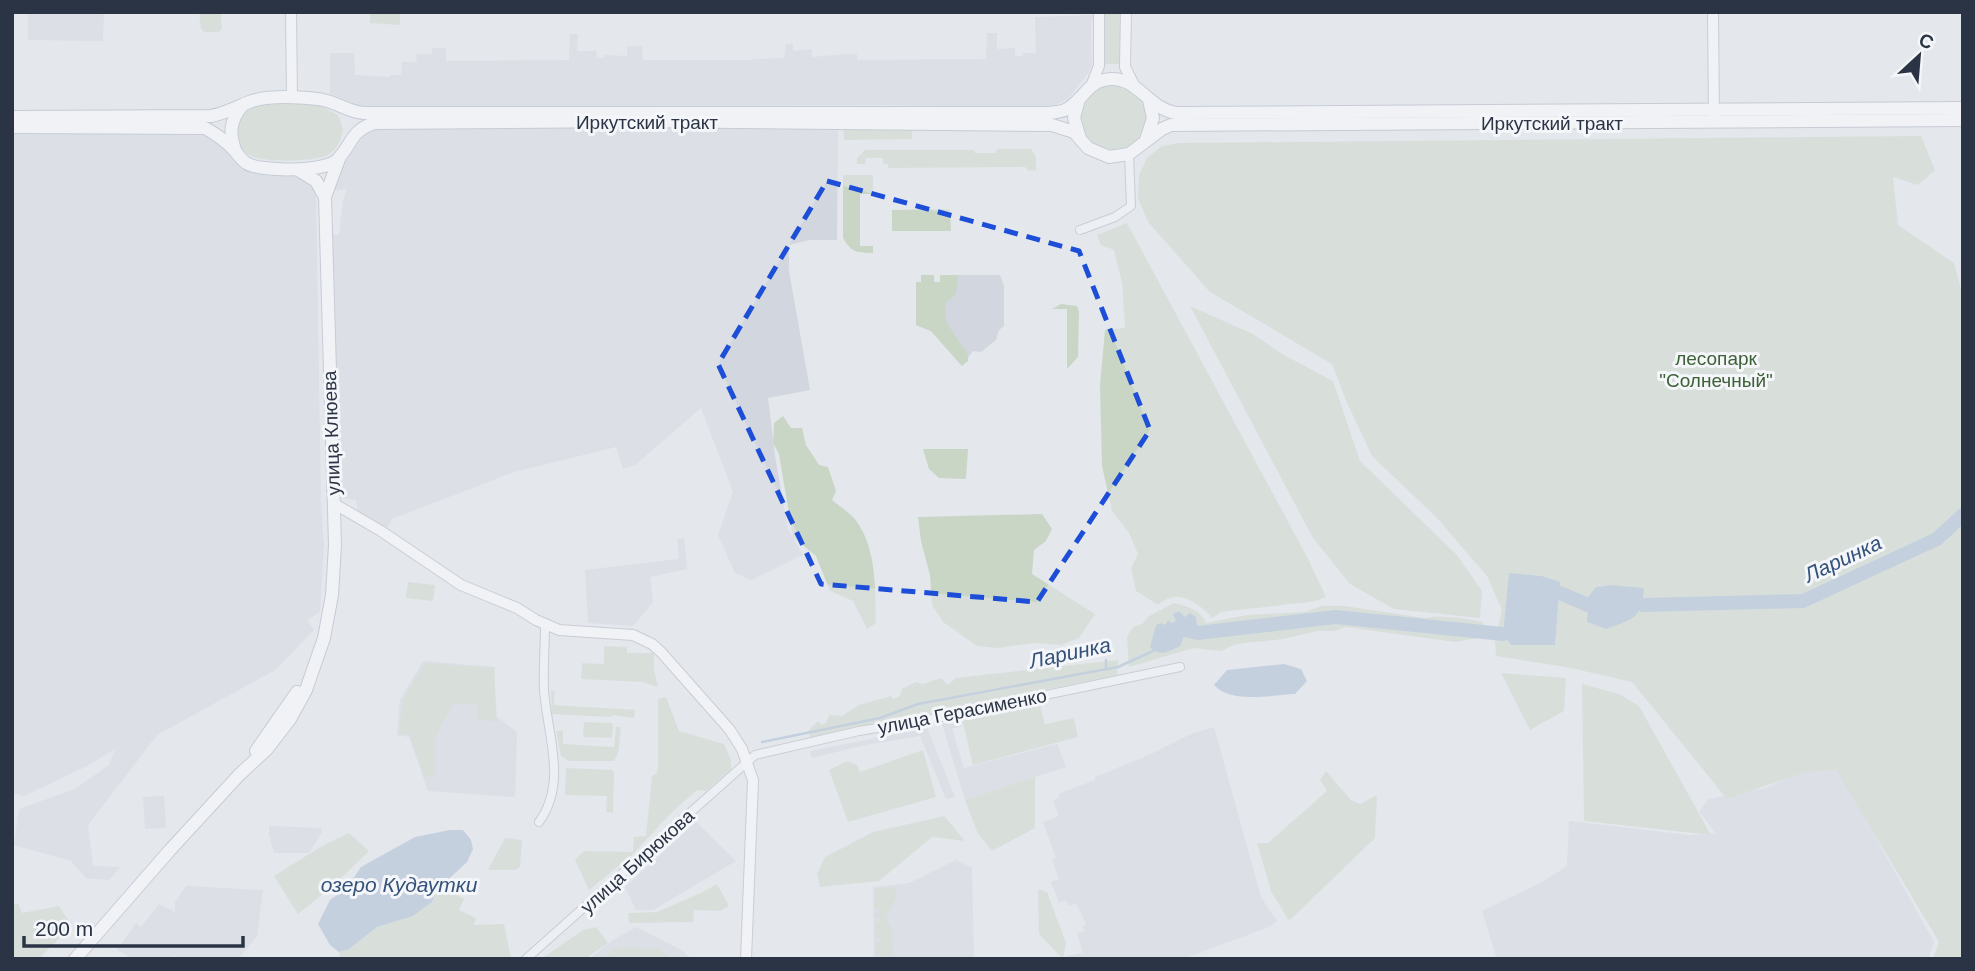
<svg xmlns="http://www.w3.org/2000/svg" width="1975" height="971" font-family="Helvetica,sans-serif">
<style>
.built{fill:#d2d6de}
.green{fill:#c9d6c5;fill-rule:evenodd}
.water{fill:#9fb4cc}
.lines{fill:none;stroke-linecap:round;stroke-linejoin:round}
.stream{stroke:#9fb4cc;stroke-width:2.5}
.river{stroke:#9fb4cc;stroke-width:14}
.street-casing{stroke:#a9aeb7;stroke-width:10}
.secondary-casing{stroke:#a9aeb7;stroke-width:12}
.primary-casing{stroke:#a3abb8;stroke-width:14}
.street{stroke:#f7f8fa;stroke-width:8}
.secondary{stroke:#fff;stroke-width:10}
.primary{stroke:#fff;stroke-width:12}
.marked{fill:none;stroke:#1d4ed8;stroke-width:5;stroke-dasharray:14 9;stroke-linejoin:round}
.labels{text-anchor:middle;stroke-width:6;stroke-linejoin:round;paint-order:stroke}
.street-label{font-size:19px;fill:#2b3445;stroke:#f4f6f9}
.park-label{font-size:19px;fill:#3f6138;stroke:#f4f6f9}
.water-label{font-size:21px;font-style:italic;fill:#34527a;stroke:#f4f6f9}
</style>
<rect width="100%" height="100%" fill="#e4e7ec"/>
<g class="built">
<polygon points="28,12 104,12 103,41 28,40"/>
<polygon points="1094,15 1091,24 1092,65 1089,72 1068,99 1049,108 889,105 365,107 330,94 330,53 354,53 355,75 390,77 390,75 401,75 402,62 416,62 417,54 432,54 432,48 446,48 446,61 569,60 570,34 578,34 577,51 596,51 597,58 604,58 605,55 627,56 627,46 642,46 643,60 753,60 753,59 784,58 786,44 793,44 793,51 812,49 812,57 847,54 857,54 857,60 986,59 987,33 997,33 997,49 1015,48 1015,56 1023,56 1023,53 1036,53 1035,17"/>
<polygon points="639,126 838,129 837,240 809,240 789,245 789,271 810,390 768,398 775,456 788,529 803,555 751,580 735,573 718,535 733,492 701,408 635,465 623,469 616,447 514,472 392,519 387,529 358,513 356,500 340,498 339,492 333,235 339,235 343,200 347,189 331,191 339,171 363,137 379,127"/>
<polygon points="12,132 204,133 214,138 240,167 267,176 296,176 313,185 316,195 321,501 324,545 320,612 307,620 314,630 275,670 157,735 88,825 93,866 120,867 109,880 86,878 71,861 14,845 19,809 75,789 109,765 115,749 87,766 24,796 12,793"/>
<polygon points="921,275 934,275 934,282 940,282 940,275 1000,275 1004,286 1004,326 999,330 996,340 981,352 973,351 962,366 931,331 916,325 916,282 921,282"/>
<polygon points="684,538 687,569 650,577 653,602 633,626 588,623 585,570 679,559 677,539"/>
<polygon points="423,661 495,667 493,714 517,732 515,797 428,791 409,737 397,735 400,700"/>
<polygon points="960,720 962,726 952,729 964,768 1057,744 1066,767 965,800 942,724"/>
<polygon points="1214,727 1261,897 1277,921 1269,927 1183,959 1067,959 1067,956 1083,953 1077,933 1084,931 1083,926 1086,924 1076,903 1069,906 1066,900 1059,903 1051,882 1059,879 1052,860 1056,858 1043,822 1059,816 1053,800 1059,798 1058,794 1095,780 1095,777 1151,754 1191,734"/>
<polygon points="927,728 955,797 946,799 920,736 865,745 812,758 810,751"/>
<polygon points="1837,768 1934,942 1928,959 1497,959 1482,911 1544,881 1567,866 1569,821 1689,835 1716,834 1699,811 1709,799 1766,788 1804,770"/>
<polygon points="164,796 166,828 145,829 143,797"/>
<polygon points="696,822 736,861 653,910 636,910 625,887"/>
<polygon points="269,826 321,828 322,832 309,853 274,853 269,834"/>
<polygon points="956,860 972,868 974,959 874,959 873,887 909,883"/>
<polygon points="186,886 263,890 257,936 238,959 197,959 172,956 169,959 134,959 117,950 136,923 141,927 159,904 175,912 175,902"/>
<polygon points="636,927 683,951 690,959 589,959 613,940"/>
</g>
<g class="green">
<polygon points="199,12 221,12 222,29 219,32 204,32 201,29"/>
<polygon points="370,12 400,12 400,25 370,23"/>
<rect x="1105" y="12" width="16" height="52"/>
<circle cx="1113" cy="118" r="33"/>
<path d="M317,104L338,115L343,129C341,140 338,149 328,155C316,162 260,163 249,155C231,144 232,115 252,108C271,101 297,104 317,104Z"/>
<polygon points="843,129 912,130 912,139 844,140"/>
<path d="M1921,136L1935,170L1918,185L1893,177L1898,225L1954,263L1963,296V959H1933L1939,942L1836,770L1805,772L1727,799L1632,682L1566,667L1496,656L1495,640L1502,610L1487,576L1437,518L1372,456L1347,403L1332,364L1210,292L1148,222L1138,198L1139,175L1147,158L1162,146L1179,143ZM1509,574L1542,576L1560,583L1555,645ZM1611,585L1587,622L1588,597L1596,587Z"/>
<polygon points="997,149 1031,149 1036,157 1036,170 1029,171 1025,167 888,168 888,164 883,164 883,158 866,158 865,164 857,164 857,158 865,150 974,150 975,153 996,153"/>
<path d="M843,175H873V194H860V246H873V253C857,253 851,252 843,238Z"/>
<polygon points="950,209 951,231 892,231 892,210"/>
<path d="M1127,223L1306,555L1326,597C1307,605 1301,602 1282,605C1262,608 1241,609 1221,612L1212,618C1197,601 1177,588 1158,605L1136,591L1131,568L1138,554L1129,533L1112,511L1102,466L1100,385L1105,330L1125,328L1122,283L1114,250L1101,245L1097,235Z"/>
<polygon points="921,275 934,275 934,282 940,282 940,275 958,275 956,294 945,303 946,322 968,355 968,361 962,366 931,331 916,325 916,282 921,282"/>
<polygon points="1061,304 1077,306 1079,312 1078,357 1067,369 1067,309 1052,309"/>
<polygon points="1190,306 1253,334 1282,354 1333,381 1360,461 1457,555 1482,591 1480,618 1394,609 1350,584 1313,538"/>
<path d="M783,416L791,428H802L806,445L819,465L828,467L836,491L832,500C840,507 851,513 857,522C877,550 875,591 876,623L867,629L853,601L830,591L816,556L793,537L779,454L773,443L774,423Z"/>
<polygon points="923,449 968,449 966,479 939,478 929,469"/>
<polygon points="1042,514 1052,529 1046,541 1034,550 1032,574 1095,614 1079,638 1061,645 1035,643 997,648 977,646 943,622 932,605 930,575 921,541 918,517"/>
<polygon points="408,582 435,585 433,601 406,598"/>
<path d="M1174,603C1189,607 1200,609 1206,623L1247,615L1304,612L1322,606H1345L1424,618C1444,615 1463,618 1483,622V634L1479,638L1455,642L1345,627L1335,631H1317L1283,639L1236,644L1221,651L1194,648L1129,667L1127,637L1133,627L1142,624L1149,616Z"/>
<polygon points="604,646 627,647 627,653 654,653 654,669 658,687 643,682 581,679 582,663 604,664"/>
<polygon points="1118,660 1117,675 810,738 809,730 818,721 822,725 826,723 829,715 842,716 859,705 891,696 894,699 900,696 902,689 916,682 923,684 941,678 948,685 956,678"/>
<polygon points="425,663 494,668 497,722 478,719 477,705 454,703 436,735 436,777 425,777 409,735 399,734 402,701"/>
<polygon points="1501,673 1566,678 1564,711 1530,730"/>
<polygon points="1582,684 1619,694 1639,706 1711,835 1584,821"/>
<polygon points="551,691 555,691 554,705 635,710 634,718 612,715 611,717 552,714"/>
<polygon points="666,697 679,731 724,744 731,760 731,769 706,791 697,790 671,813 632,855 589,890 575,860 584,851 633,852 634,837 646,836 652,776 657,773 658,766 658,699"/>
<polygon points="1039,701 1045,724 1074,718 1078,737 973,765 962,719"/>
<polygon points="584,722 613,723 612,738 583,737"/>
<polygon points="616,727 621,727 618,753 614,761 569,761 561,756 556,731 563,731 563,744 614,747"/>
<polygon points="923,750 936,797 848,822 829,770 847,761 857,765 860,772"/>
<polygon points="566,768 612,770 614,772 613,813 606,812 607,796 565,795"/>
<polygon points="1326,771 1351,800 1360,804 1377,795 1375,838 1289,921 1271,891 1257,843 1268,843 1327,791 1320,780"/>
<polygon points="1035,777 1035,828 992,851 978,834 965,800"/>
<polygon points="944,816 965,841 932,837 879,881 820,887 817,874 825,857 873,832"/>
<polygon points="349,833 369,851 334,885 298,914 274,876 322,846"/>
<polygon points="505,838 522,840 520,867 515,870 488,870"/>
<polygon points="717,884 729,906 720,911 694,910 693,922 629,923 628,913 657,912 701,893"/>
<polygon points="443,887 464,899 459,910 476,918 474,925 504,924 511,958 340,959 339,952 349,949 377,927 413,916 436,891"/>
<polygon points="894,887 897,895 886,919 892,929 893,956 891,959 880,959 880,955 876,954 875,942 881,941 880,937 875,937 875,921 880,922 880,917 875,917 874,913 879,913 879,909 874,909 875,889"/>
<polygon points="1038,889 1047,892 1066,943 1063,959 1039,934"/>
<polygon points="18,903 22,913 59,906 70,923 55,943 38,959 12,959 12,906"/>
<polygon points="596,927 608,943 585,959 541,959 583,930"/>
<polygon points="629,947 659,949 671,959 604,959 612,949"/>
</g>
<g class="water">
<polygon points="1509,573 1542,576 1560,582 1555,645 1511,645 1503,634"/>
<path d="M1611,585L1644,588C1642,619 1633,619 1606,629L1587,622L1588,597L1596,587Z"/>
<path d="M1179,611L1185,617L1190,613L1196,617L1198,633L1188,638L1184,636L1180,646C1170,651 1159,658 1150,647L1156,625L1161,623L1165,625L1168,620L1171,623L1176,621L1173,614Z"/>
<path d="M1284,664L1301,669L1307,681L1295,694C1271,695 1231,704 1214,685L1227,670Z"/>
<polygon points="450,830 463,830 471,840 473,849 467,862 436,891 432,902 413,916 377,927 349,949 339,952 330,945 318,924 330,900 346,889 361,867 415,837"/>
</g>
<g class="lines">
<g class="stream">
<polyline points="1106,660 1106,669"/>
<polyline points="762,742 880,718 918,704 1118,667 1153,651"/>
</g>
<g class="river">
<polyline points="1560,593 1588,605"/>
<polyline points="1643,605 1803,601 1937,539 1963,515"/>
<polyline points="1182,629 1198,633 1336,617 1503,634"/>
</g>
<g class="street-casing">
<g id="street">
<polyline points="1080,230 1115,217 1131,206 1129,154"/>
<path d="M539,822C568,782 547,734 544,690C543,669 545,646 545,625"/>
<polyline points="526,959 755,755 859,731 931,719 1180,667"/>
</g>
</g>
<g class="secondary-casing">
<g id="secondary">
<polyline points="291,12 292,98"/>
<polyline points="1126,12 1125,67 1134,85"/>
<polyline points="1713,12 1714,118"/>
<polyline points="1091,86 1099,66 1099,12"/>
<polyline points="333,503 381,531 461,585 517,608 536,620 559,630 633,635 652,644 661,652 730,730 742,749 753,780 746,959"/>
</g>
</g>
<g class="primary-casing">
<g id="primary">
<polyline points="1079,99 1074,118 1080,138"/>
<path d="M12,117L211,116C227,113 238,106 252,101C271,95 298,97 317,99C334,100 347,112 364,113H1049C1054,112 1061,112 1065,110C1081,103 1086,84 1104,80C1136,72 1147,109 1176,113L1963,108"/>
<path d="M12,127L205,128C216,134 227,142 235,151C239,156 242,160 246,163C260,172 325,172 337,160C352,145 350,131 374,123L635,121L1052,125L1074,132L1088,148L1109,157L1129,154L1162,129L1171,125L1963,120"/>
<polyline points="1146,140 1153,118 1149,100"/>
<path d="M235,150C229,132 230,121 242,106"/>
<polyline points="298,170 316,181 325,197"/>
<polyline points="256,751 297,692"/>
<polyline points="75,959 170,850 239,775 267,749 290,719 306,690 324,638 332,595 335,545 325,197 339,159"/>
</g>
</g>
<use href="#street" class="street"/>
<use href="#secondary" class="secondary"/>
<use href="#primary" class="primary"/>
</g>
<path d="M0 0H1975V971H0ZM827,181L1079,251L1150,430L1037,602L821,584L718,364Z" fill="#e4e7ec" fill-opacity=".55" fill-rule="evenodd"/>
<path class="marked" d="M827,181L1079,251L1150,430L1037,602L821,584L718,364Z"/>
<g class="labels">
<g class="street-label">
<text x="647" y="129">Иркутский тракт</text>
<text x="1552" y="130">Иркутский тракт</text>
<text transform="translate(331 433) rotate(-92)" y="7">улица Клюева</text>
<text transform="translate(962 711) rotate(-11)" y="7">улица Герасименко</text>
<text transform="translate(637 861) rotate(-42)" y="7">улица Бирюкова</text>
</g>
<g class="park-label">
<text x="1716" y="365">лесопарк<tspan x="1716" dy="22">"Солнечный"</tspan></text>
</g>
<g class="water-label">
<text transform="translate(1843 559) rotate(-25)" y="7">Ларинка</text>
<text transform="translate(1070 653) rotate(-12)" y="7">Ларинка</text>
<text x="399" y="892">озеро Кудаутки</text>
</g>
</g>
<rect width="1975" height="971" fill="none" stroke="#2b3445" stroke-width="28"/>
<g transform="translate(1919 56) rotate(26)" stroke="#f4f6f9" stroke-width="5" paint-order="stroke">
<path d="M0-5L12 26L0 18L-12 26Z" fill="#2b3445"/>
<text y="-10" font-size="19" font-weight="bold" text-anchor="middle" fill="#2b3445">С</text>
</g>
<path d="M24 936v10h219v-10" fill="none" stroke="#2b3445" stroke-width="3.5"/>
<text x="35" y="936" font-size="21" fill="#2b3445" stroke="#f4f6f9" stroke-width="5" paint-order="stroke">200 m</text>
</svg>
